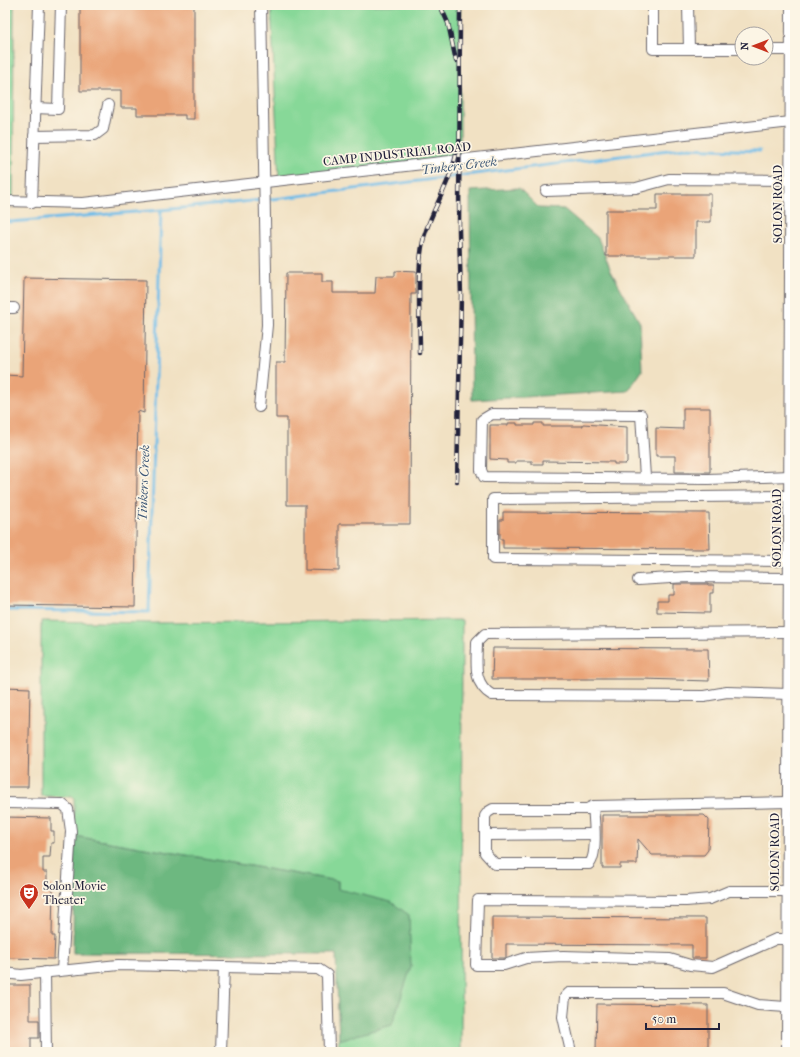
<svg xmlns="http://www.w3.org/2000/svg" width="800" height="1057" font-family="'IM FELL French Canon',serif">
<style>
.green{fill:#87d898;stroke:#547d6a}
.forest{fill:#6db880;stroke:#486d5e}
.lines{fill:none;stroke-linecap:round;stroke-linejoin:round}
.stream{stroke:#6ebce8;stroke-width:3}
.building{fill:#eaa478}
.minor-casing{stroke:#6a656b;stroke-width:12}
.minor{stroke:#fff;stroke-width:10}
.rail-casing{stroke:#22223b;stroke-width:4.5}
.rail{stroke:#fcf5e5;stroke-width:3;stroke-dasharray:9;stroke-linecap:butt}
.labels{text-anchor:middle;stroke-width:3.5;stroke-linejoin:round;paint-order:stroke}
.street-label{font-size:12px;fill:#22223b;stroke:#fcf5e5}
.poi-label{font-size:12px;fill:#22223b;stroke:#fcf5e5;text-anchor:start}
.water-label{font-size:13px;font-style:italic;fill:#3d5878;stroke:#fcf5e5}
</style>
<rect width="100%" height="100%" fill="#fcf5e5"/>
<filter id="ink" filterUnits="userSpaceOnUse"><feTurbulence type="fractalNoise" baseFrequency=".025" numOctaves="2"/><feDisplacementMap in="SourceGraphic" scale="8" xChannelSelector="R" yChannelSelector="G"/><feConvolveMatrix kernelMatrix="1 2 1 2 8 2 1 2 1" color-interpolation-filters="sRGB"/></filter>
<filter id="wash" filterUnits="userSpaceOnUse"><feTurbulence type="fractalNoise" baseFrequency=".012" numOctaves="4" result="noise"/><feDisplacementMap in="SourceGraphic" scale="16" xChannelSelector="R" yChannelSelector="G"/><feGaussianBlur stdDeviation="0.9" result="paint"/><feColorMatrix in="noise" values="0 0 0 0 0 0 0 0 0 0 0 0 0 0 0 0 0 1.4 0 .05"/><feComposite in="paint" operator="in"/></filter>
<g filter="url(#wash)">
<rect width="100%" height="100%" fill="#f1e1c3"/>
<g class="green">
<polygon points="5,5 14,5 13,202 5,201"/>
<polygon points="271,5 460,5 460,160 279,180"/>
<polygon points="462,620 461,1052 339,1052 337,954 338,881 74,836 74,797 41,796 41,621 153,623"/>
</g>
<g class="forest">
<polygon points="519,188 539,208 564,209 598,238 611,271 640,323 642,371 628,391 472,400 470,191"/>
<polygon points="74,836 338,881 338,889 391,902 409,915 411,967 392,1025 339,1040 336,954 73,953"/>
</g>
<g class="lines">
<g class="stream">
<polyline points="5,220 10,222 161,210 282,198 685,148 760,151"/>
<polyline points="5,610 149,612 161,210"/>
</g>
</g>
<g id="blocks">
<g class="building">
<polygon points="80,5 194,5 194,119 185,119 185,115 137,115 137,108 121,108 121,91 80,91"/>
<polygon points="657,194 711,194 711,222 696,222 696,256 606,256 606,210 657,210"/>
<polygon points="395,271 416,272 416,294 411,294 410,524 339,524 339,571 305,570 305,505 287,505 287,418 276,418 276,362 285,362 286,273 322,273 322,282 333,282 333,293 375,293 376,276 395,276"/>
<polygon points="24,278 146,280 144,413 138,411 135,607 5,605 5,375 22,376"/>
<polygon points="683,408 710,408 710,472 675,472 675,456 656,456 656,428 683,429"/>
<polygon points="508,423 517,423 517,425 534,425 534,423 543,423 543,426 583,426 583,424 627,427 627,462 625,464 614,464 614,462 543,461 543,464 532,464 532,461 516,461 516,463 507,463 507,460 490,459 490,425 508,425"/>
<polygon points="503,512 709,513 710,549 503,548 503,539 500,539 500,520 503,520"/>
<polygon points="674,584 708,584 708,585 714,585 714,593 710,593 710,613 657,612 657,601 668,601 668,595 674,595"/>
<polygon points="493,648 708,649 709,681 643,679 492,679"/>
<polygon points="5,687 30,688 28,787 5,787"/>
<polygon points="602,815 704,815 709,820 708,850 704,855 652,855 638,839 637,864 620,864 620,868 602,868"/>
<polygon points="5,817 51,818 51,831 54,831 54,843 51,843 50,857 43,857 43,872 47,872 47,885 53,885 52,936 55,936 54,959 5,958"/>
<polygon points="492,917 706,918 706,958 692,958 692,945 506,944 506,958 492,958"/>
<polygon points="5,985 30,985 30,1020 39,1020 39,1038 31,1038 31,1052 5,1052"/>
<polygon points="597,1004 708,1005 708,1052 596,1052"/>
</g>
</g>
</g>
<g filter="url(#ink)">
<use href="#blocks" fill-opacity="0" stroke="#6a656b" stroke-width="1"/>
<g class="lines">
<g class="minor-casing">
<g id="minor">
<polyline points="653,5 653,49 742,49"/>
<polyline points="688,5 689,49"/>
<polyline points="766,50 791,50"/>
<polyline points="35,108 58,109 61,5"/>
<polyline points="34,136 95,135 103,129 108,105"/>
<polyline points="546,191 636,188 669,179 791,180"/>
<polyline points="5,201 83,203 791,122"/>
<polyline points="32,203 39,5"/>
<polyline points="5,308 14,308"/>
<polyline points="259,407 267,325 261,5"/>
<polyline points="645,477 641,415 492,414 482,420 481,470 484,477 708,479 790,476"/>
<polyline points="790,496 493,499 493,559 790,561"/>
<polyline points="638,580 687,577 790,578"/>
<path d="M789,694L727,692L704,696L492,695C472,683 477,663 477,642L485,634L789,632"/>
<polyline points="5,803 62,804 68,809 71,831 62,970"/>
<path d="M593,806C594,818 598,856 589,864H495L485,853V816L488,812L493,809H587L593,806L788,802"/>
<polyline points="485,835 594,834"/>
<polyline points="787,939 776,939 713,967 690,965 670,959 563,956 526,958 504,965 476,965 478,900 686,901 710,899 729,891 787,891"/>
<polyline points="45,972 46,1052"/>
<polyline points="5,973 21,975 118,965 318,969 327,975 329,1052"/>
<polyline points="221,1052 224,967"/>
<polyline points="571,1052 563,1017 565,997 569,993 723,993 758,1005 786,1007"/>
<polyline points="787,1052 791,5"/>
</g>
</g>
<use href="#minor" class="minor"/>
<g class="rail-casing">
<g id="rail">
<polyline points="440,5 448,23 456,61"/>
<path d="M420,353C420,320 416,267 424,237C432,209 450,184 456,155"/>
<polyline points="457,481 461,295 459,231 460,5"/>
</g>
</g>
<use href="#rail" class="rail"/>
</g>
</g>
<defs>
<g id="theatre-pin" transform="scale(1)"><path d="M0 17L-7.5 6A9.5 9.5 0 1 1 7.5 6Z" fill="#c8321e" stroke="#fcf5e5"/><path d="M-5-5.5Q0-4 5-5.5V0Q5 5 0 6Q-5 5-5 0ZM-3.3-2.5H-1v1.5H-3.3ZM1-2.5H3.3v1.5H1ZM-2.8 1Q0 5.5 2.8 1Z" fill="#fff"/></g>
</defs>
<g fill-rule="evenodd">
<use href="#theatre-pin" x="29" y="893"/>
</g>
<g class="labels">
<g class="street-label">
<text transform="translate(397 154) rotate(-6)" y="4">CAMP INDUSTRIAL ROAD</text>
<text transform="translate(778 204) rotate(-90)" y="4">SOLON ROAD</text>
<text transform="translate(777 528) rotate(-90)" y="4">SOLON ROAD</text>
<text transform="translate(775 852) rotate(-90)" y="4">SOLON ROAD</text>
</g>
<g class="poi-label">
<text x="43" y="890">Solon Movie<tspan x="43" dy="14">Theater</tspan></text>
</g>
<g class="water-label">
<text transform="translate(459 165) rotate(-7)" y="5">Tinkers Creek</text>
<text transform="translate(143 483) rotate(-88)" y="5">Tinkers Creek</text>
</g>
</g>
<rect width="800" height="1057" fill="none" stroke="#fcf5e5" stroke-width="20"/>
<g transform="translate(754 46) rotate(270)"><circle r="19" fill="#fcf5e5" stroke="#a5a1a1"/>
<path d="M0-3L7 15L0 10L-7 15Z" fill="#c8321e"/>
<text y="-6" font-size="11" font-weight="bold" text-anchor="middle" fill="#22223b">N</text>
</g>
<path d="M646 1023v6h73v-6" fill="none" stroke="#22223b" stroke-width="2"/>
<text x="652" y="1023" font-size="12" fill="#22223b" stroke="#fcf5e5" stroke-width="3" paint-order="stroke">50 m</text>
</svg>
